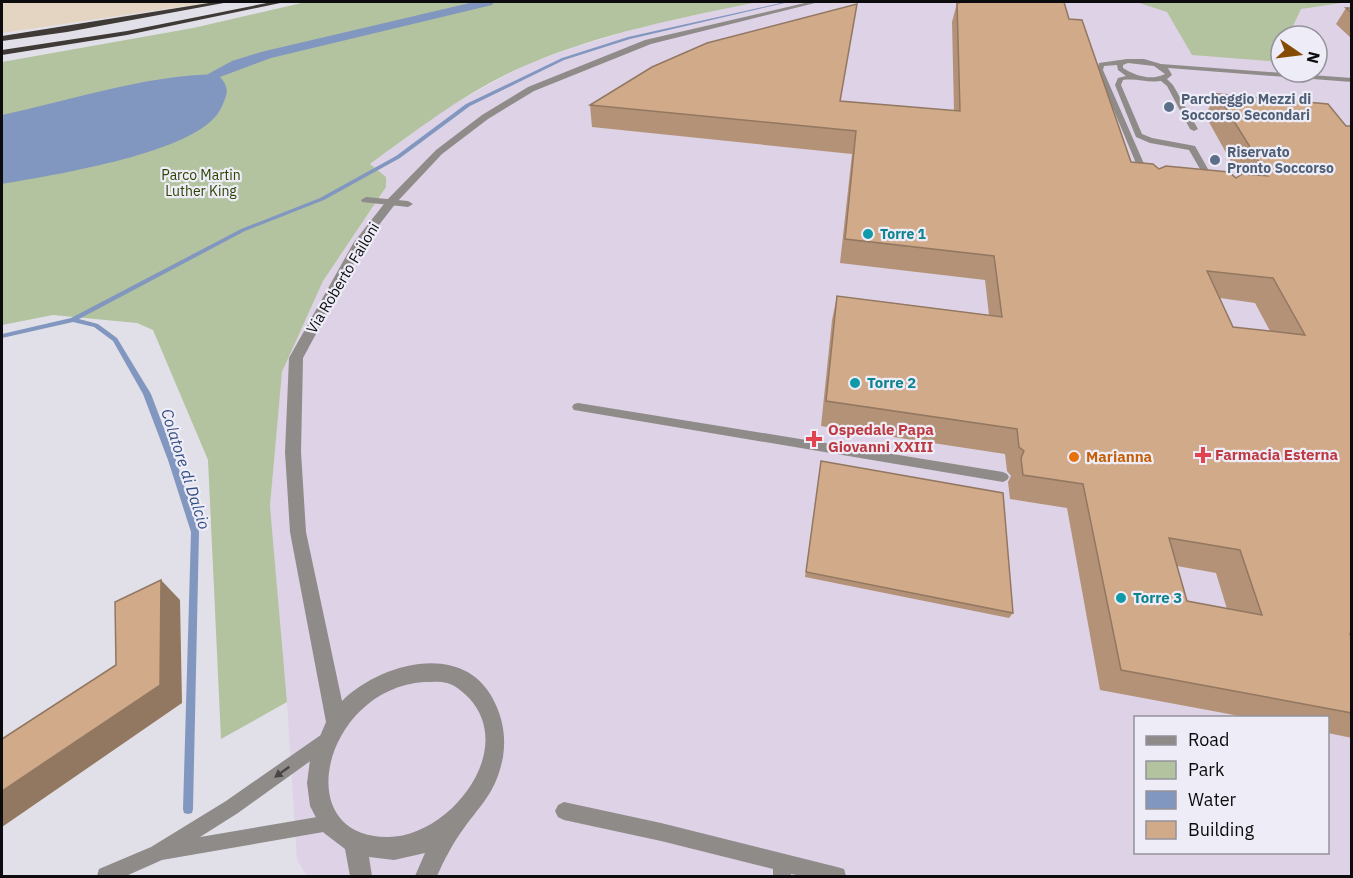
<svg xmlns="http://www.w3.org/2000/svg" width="1353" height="878" font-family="'IBM Plex Sans',sans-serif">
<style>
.industrial{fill:#e4d5c3}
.medical{fill:#ded2e6;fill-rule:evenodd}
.green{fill:#b3c39f}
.water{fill:#8297bf}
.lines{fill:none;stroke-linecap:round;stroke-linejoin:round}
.stream{fill:#8297bf;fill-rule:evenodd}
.canal{fill:#8297bf;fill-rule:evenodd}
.service{fill:#8f8b89;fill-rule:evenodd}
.pedestrian{fill:#8f8b89;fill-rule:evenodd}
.tertiary{fill:#8f8b89;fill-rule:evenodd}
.trunk{fill:#403a36;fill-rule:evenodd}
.wall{fill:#b49277;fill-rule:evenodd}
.shaded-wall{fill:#927761}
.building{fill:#d1aa8a;stroke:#927761;stroke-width:1.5;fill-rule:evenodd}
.oneway{fill:#474546}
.service-dot{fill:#5c6f8a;stroke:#eeedf7;stroke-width:2}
.culture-dot{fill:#0f9aa8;stroke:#eeedf7;stroke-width:2}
.health-dot{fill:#e0444e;stroke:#eeedf7;stroke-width:2}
.food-dot{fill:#e8710a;stroke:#eeedf7;stroke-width:2}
.labels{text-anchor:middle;stroke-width:4.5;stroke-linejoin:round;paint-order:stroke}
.far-service-label{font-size:14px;font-weight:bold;fill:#4e5e75;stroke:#eeedf7;text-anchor:start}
.far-park-label{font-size:14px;fill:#2d4300;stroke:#eeedf7}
.far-culture-label{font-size:14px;font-weight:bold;fill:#0d838f;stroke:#eeedf7;text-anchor:start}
.street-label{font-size:15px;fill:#0c0c0f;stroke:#eeedf7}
.culture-label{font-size:15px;font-weight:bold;fill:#0d838f;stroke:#eeedf7;text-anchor:start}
.health-label{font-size:15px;font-weight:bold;fill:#be3a42;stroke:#eeedf7;text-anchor:start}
.food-label{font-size:15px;font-weight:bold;fill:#c56008;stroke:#eeedf7;text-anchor:start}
.water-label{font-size:16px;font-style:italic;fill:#334e82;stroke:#eeedf7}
</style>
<rect width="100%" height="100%" fill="#e1e0e9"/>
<polygon class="industrial" points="2,2 214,2 2,33"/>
<path class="medical" d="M758,2H1351V876H307L297,860L287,702L270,506L282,372L323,281L386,187L370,164L452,105L527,64L576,47L648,25ZM1281,36H1317V72H1281ZM1136,718H1328V852H1136Z"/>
<g class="green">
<path d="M306,2H758C680,18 602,33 529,64C471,88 421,127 370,164L386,177V187L323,281L282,372L270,506L287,702L221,739L208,460L153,330L137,323L53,315L2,325V62L193,28Z"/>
<polygon points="1136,2 1348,2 1301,9 1292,28 1299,36 1281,36 1281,62 1192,55 1167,12"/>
</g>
<path class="water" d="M215,74C223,78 229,87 226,96C224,102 220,112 215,117C182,155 53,175 2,184V115C72,100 142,76 215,74Z"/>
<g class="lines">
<polygon class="stream" points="785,2 789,2 630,39 564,60 470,106 400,158 324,200 245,231 79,319 98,324 117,338 151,394 176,460 199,532 193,809 192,813 188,814 184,813 183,809 191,532 168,460 143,394 113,341 94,327 73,322 2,338 2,334 71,318 241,229 320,198 396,156 466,104 562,58 628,37"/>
<polygon class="canal" points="474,2 494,2 492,5 271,58 220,77 210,77 208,74 232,61 261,52"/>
<g class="service">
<path d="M1127,59H1144L1161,64L1352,78V82L1168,68L1172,75L1167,79L1173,85L1198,129L1194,131L1190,129L1167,86L1161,81C1148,83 1136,78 1123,80L1121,85L1142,134L1152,138L1195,146L1208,169L1199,176L1186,173L1190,171H1197L1200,169L1189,150L1150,143L1136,137L1115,85L1118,78L1126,76L1118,70L1117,65L1104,66L1103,70L1145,166L1156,169L1152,171L1138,168L1097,70L1099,63ZM1128,63L1154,66L1165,74C1151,81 1136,76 1123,68V65Z"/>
<polygon points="578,403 1003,472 1007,474 1009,477 1007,480 1003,482 574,410 572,407 574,404"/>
<polygon points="328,730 334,732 336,738 334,744 238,813 200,837 329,815 335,818 338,824 335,830 162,860 126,876 97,876 99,869 151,847 226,801"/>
<polygon points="564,802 661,823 837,867 844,869 846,876 802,876 791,874 791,876 773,876 773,869 661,841 564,820 558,817 555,811 558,805"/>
</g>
<polygon class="pedestrian" points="366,197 408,201 413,204 408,207 362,202 361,200"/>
<path class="tertiary" d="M809,2H819L651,44L534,91L488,119L442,154L396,203L365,243L303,358L301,452L306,532L342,701C380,663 466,639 495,703C503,720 506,737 503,757C496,792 483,802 464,828C453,843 444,860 437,876H415L425,853L394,860L369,857L372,876H350L345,849L324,833L310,806L307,783L310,760L326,722L290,532L285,452L289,358L354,242L388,199L436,150L482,115L528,87L645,40ZM424,682C431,682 440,681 447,683C455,685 463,692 469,698C518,751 448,838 387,837C288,837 324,689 424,682Z"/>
<g class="trunk">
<polygon points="215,2 229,2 67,32 2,41 2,36"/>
<polygon points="272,2 285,2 127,35 2,55 2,50 127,31"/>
</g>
</g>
<g class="wall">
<path d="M957,3L1069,19L1131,162L1159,169L1236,178L1239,176L1205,115L1217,94L1346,126H1352V738L1328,733V717H1245L1100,690L1067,508L1010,499L1008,482L1011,476L1007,471L1005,454L821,426L832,320L837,296L989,315L985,280L840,263L852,154L592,127L590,105L841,101L954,111L952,22ZM1220,298L1255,303L1270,331L1233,327ZM1177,566L1216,573L1227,609L1187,601Z"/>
<polygon points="1346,8 1352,8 1352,39 1336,24"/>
<polygon points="821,461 1013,613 1009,618 805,577"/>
</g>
<polygon class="shaded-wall" points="161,580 180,600 182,703 2,827 2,791 160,685"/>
<g class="building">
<path d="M963,2H1064L1069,19L1082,20L1131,162L1153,164L1159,169L1166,166L1229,172L1236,178L1242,174L1268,176L1217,94L1328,104L1346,126H1352V634H1350L1352,638V713L1121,670L1083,484L1023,475L1021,458L1024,451L1019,447L1017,429L826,401L837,296L1002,317L994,256L845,239L856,131L590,105L652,67L707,43L857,4L840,101L960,111L957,3ZM1207,271L1273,278L1305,335L1233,327ZM1169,538L1240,550L1262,615L1187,601Z"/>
<polygon points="1346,8 1352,8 1352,13"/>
<polygon points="821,461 1003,493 1013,613 806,572"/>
<polygon points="161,580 160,685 2,791 2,739 116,665 115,602"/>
</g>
<defs><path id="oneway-solid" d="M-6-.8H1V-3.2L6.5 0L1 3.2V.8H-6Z" transform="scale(1.5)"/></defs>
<use class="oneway" href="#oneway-solid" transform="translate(282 772) rotate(144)"/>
<g class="service-dot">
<circle cx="1169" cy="107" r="6"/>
<circle cx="1215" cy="160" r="6"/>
</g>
<g class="culture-dot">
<circle cx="868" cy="234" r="6"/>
<circle cx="855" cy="383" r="6"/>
<circle cx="1121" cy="598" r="6"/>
</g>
<g class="health-dot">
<path d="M811 430h6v6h6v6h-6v6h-6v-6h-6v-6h6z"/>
<path d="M1200 446h6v6h6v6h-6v6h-6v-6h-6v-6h6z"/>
</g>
<circle class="food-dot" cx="1074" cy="457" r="6"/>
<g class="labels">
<g class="far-service-label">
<text x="1181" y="104">Parcheggio Mezzi di<tspan x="1181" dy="16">Soccorso Secondari</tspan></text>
<text x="1227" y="157">Riservato<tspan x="1227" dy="16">Pronto Soccorso</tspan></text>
</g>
<g class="far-park-label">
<text x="201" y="180">Parco Martin<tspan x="201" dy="16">Luther King</tspan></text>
</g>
<g class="far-culture-label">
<text x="880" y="239">Torre 1</text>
</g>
<g class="street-label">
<text transform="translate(343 278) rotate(-59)" y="5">Via Roberto Failoni</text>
</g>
<g class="culture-label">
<text x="867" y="388">Torre 2</text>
<text x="1133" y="603">Torre 3</text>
</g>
<g class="health-label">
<text x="828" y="435">Ospedale Papa<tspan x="828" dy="17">Giovanni XXIII</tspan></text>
<text x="1215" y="460">Farmacia Esterna</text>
</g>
<g class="food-label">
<text x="1086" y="462">Marianna</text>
</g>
<g class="water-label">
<text transform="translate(186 469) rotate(72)" y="6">Colatore di Dalcio</text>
</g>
</g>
<rect width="1353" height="878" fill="none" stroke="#0c0c0f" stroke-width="6"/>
<rect x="1134" y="716" width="195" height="138" fill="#eeedf7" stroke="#94939a" stroke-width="1.5"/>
<rect x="1146" y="736" width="30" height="9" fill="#8f8b89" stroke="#94939a" stroke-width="1.5"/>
<text x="1188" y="746" font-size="18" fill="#0c0c0f">Road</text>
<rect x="1146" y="761" width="30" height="18" fill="#b3c39f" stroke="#94939a" stroke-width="1.5"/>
<text x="1188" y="776" font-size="18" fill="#0c0c0f">Park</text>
<rect x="1146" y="791" width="30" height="18" fill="#8297bf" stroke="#94939a" stroke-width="1.5"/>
<text x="1188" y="806" font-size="18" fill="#0c0c0f">Water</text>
<rect x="1146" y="821" width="30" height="18" fill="#d1aa8a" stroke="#94939a" stroke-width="1.5"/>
<text x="1188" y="836" font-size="18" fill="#0c0c0f">Building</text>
<g transform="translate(1299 54) rotate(104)"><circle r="28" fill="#eeedf7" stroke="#94939a" stroke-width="1.5"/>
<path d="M0-4.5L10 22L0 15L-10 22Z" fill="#864a05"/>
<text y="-9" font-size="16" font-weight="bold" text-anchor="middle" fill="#0c0c0f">N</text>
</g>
</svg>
